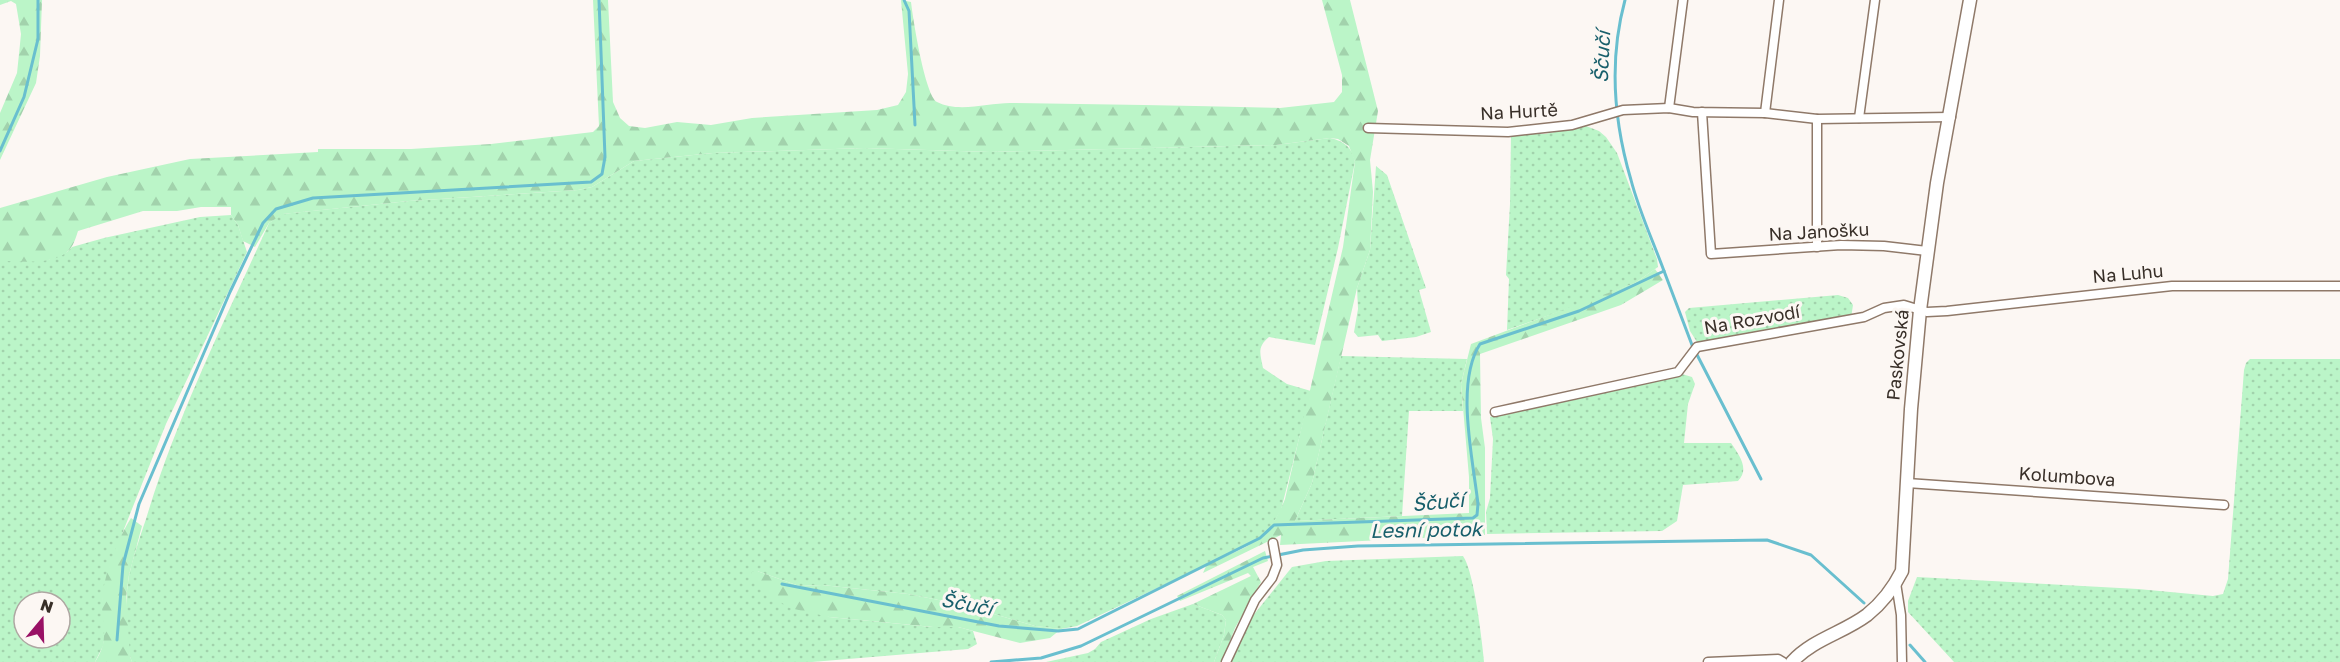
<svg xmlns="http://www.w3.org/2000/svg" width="2340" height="662" font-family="'Golos Text',sans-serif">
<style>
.grass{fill:url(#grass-dots);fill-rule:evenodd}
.forest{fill:url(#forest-firs)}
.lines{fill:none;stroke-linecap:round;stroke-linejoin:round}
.stream{stroke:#69bfcf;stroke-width:3}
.street-casing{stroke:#8f7969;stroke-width:11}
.secondary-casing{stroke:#8f7969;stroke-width:15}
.street{stroke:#fff;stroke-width:8}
.secondary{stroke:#fff;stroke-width:12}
.labels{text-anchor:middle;stroke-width:6;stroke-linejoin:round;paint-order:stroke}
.street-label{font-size:18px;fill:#382f28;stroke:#fcf7f3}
.water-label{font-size:20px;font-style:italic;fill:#185f6b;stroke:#fcf7f3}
</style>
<defs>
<pattern id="grass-dots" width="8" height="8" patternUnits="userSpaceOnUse" patternTransform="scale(1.5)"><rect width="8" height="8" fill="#bbf5c8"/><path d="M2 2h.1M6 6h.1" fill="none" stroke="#a2d2ac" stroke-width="1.8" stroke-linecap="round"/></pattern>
<pattern id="forest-firs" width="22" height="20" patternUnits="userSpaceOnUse" patternTransform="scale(1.5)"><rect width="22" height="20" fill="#bbf5c8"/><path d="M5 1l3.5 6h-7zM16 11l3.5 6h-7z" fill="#a2d2ac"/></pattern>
</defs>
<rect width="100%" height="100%" fill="#fcf7f3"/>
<g class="grass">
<polygon points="1586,126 1599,131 1606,137 1617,153 1657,259 1658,267 1635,283 1581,304 1507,330 1509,279 1506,275 1510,204 1511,134 1545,134"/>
<path d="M1330,138C1344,141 1352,147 1355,162L1338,248L1315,345L1269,337C1257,347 1260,353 1263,368L1287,384L1311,391L1281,510L1272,525L1261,539L1077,626L1061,629L1035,626L959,604L908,594L822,585L799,586L757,571L829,617L932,627H958L973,631L977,644L968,649L812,662H132C124,642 125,598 129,576C133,557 140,537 146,519C177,416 225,320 269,223L282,214L409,201L578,190L592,187L634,161L713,153L864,148L990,152L1276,145Z"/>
<polygon points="1376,166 1387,175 1426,288 1419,290 1431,332 1416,337 1382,341 1378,335 1358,337 1354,332 1358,309 1357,288 1370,250"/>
<path d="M231,215L238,225L247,252L166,424L124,529L107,578L102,602L106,629L103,646L95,662H0V261L48,260L67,252L72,247L104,238L200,217ZM24,602H60V638H24Z"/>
<polygon points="1838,295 1848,298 1853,305 1851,318 1697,342 1690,331 1685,312 1689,308"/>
<polygon points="1341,356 1467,359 1461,384 1463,411 1409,411 1402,516 1295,521 1312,483"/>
<polygon points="2250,359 2340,359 2340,662 1954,662 1908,612 1908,601 1917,577 2138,589 2213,596 2223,594 2228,579 2244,370 2246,363"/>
<path d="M1682,374L1692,377L1695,384L1688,404L1684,443H1731C1739,455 1750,469 1738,481L1683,485L1677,521L1662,531L1487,534L1486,512L1490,498L1493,439L1490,417Z"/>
<path d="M1463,556C1474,571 1482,641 1484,662H1231L1248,622L1292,567L1326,561Z"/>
<polygon points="1193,604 1222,615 1226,620 1224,635 1214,662 1046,662 1088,653 1095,649 1101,642 1151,619"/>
</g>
<g class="forest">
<polygon points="0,0 42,0 40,56 36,83 0,160 0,113 17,73 19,54 21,34 16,4 11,1 0,5"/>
<path d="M593,0H608L613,102L620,118L629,126L645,128L677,122L711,125L752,118L877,110L898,105L906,92L908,74L901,0L911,2C913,19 925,95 937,102C958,113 988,103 1010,103C1100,104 1190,106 1280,108L1334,102L1342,92V75L1322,0H1350L1378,111L1370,160L1373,192L1370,250L1357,288L1312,483L1295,521L1469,513V477L1461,384L1471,344L1635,283L1655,269L1663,280L1621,305L1480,354L1481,418L1485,448V535L1280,545L1281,535L1203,573L1207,564C1247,547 1268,542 1285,499L1343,247L1355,162L1349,146L1338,139L1330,138L1276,145L990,152L864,148L713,153L634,161L592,187L578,190L409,201L283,214L269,223L255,247L243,241L238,225L231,215V207H201L177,211H143L78,231C76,237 74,244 70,249C56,266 20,261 0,261V208L107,177L190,159L318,152V149H411L491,144L593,132L599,126Z"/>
<path d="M131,518L142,526L129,575L126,598L130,656L132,662H95C110,640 102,626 102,603C102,579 118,538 131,518Z"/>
<polygon points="1265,551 1268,561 1253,567 1261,582 1235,628 1222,662 1214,662 1224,635 1226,620 1222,615 1193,604 1251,576 1248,573 1180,601 1177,596"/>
<polygon points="757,571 799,586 822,585 908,594 959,604 1035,626 1061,629 1050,638 1020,643 958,627 933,627 829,617 790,608 766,593 750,577 752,572"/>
</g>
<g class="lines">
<g class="stream">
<polyline points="904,0 909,11 915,125"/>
<polyline points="0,151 24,97 38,39 38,0"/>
<polyline points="1664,271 1692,345 1761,479"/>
<path d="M782,584L999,626L1058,631L1078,629L1260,538L1274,525L1473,518L1477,515L1478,504C1473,459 1455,383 1480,344L1579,311L1664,271C1653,241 1639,211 1631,180C1614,122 1609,59 1625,0"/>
<polyline points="117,640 123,565 139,504 230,292 263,223 276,209 313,198 591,182 602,174 605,157 599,0"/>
<polyline points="1910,645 1925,662"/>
<polyline points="991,662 1041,658 1081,646 1263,558 1303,550 1358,546 1767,540 1811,555 1864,603"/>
</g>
<g class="street-casing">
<g id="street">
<polyline points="1669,108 1683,0"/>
<polyline points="1702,112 1711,254 1841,245 1884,246 1927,251"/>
<polyline points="1765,113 1779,0"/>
<polyline points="1859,118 1875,0"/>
<polyline points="1368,128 1508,132 1572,125 1623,110 1669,108 1693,112 1765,113 1817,119 1951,117"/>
<polyline points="1817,247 1817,119"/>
<polyline points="1495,412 1678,372 1697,347 1864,317 1884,308 1904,305 1927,312 1947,311 2172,286 2340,286"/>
<polyline points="1907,483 2224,505"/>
<polyline points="1896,583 1901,615 1902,662"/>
<polyline points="1226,662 1255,600 1272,578 1277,565 1273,543"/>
<polyline points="1708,662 1778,659 1783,662"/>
</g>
</g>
<g class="secondary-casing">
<path id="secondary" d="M1792,662C1813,639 1843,633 1867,615C1882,603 1894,587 1902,571L1911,409L1920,310L1937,183L1970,0"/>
</g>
<use href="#street" class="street"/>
<use href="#secondary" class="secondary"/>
</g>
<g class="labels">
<g class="street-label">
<text transform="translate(1519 112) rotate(-3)" y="6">Na Hurtě</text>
<text transform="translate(1819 232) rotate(-3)" y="6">Na Janošku</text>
<text transform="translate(2128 274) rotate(-5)" y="6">Na Luhu</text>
<text transform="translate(1752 320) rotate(-10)" y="6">Na Rozvodí</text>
<text transform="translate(1898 355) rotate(-84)" y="6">Paskovská</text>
<text transform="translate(2067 477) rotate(4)" y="6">Kolumbova</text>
</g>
<g class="water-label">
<text transform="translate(1602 57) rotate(-87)" y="7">Ščučí</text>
<text transform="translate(1438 502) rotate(-5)" y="7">Ščučí</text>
<text transform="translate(1426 530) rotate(-1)" y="7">Lesní potok</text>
<text transform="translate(967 604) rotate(11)" y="7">Ščučí</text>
</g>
</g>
<g transform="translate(42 620) rotate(19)"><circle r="28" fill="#fcf7f3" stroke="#aea7a2" stroke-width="1.5"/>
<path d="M0-4.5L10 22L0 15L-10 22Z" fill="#991165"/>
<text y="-9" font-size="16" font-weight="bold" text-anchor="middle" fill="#382f28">N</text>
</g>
</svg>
